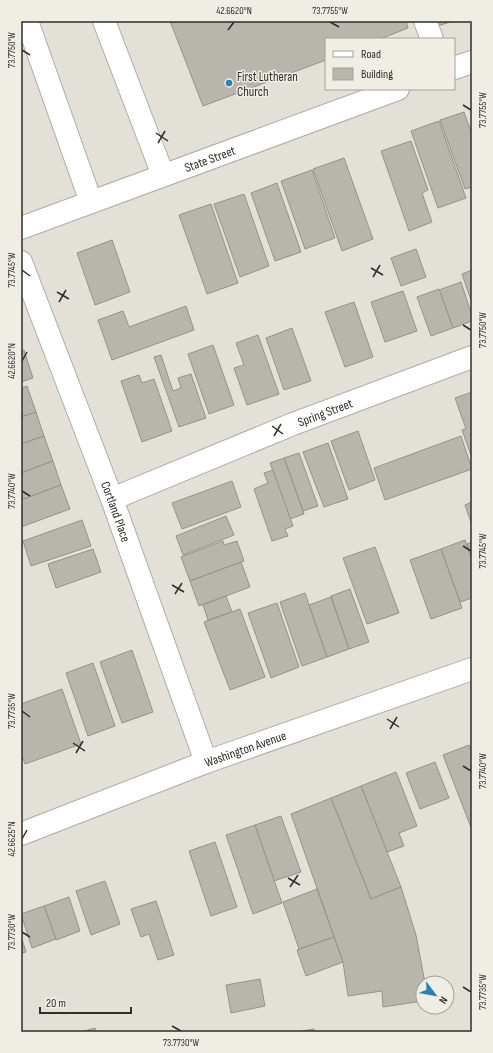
<svg xmlns="http://www.w3.org/2000/svg" width="493" height="1053" font-family="'Sofia Sans Condensed',sans-serif">
<style>
.building{fill:#b8b5ad;stroke:#95928a}
.lines{fill:none;stroke-linecap:round;stroke-linejoin:round}
.minor-casing{stroke:#afaca4;stroke-width:24}
.major-casing{stroke:#afaca4;stroke-width:24}
.minor{stroke:#fff;stroke-width:22}
.major{stroke:#fff;stroke-width:22}
.ticks{fill:none;stroke:#2f2e2a;stroke-width:1.5}
.poi-dot{fill:#2d82b1;stroke:#f0ede4;stroke-width:1.5}
.labels{text-anchor:middle;stroke-width:3;stroke-linejoin:round;paint-order:stroke}
.poi-label{font-size:13px;fill:#2f2e2a;stroke:#f0ede4;text-anchor:start}
.street-label{font-size:13px;fill:#2f2e2a;stroke:#f0ede4}
.neatline{fill:none;stroke:#2f2e2a;stroke-width:1.5}
.ticks-label{font-size:10px;text-anchor:middle;fill:#2f2e2a}
</style>
<rect width="100%" height="100%" fill="#e3e0d7"/>
<g class="building">
<polygon points="170,21 406,21 408,28 380,39 326,39 326,60 203,106"/>
<polygon points="437,21 453,21 438,26"/>
<polygon points="464,112 472,135 472,187 465,189 440,120"/>
<polygon points="439,121 466,198 438,208 411,131"/>
<polygon points="411,141 428,190 422,193 432,222 409,231 381,151"/>
<polygon points="344,158 373,239 342,251 313,169"/>
<polygon points="312,170 335,238 305,249 281,181"/>
<polygon points="277,183 301,252 275,261 251,193"/>
<polygon points="244,194 269,266 240,277 214,204"/>
<polygon points="211,204 238,283 207,294 179,215"/>
<polygon points="112,240 130,292 95,305 77,253"/>
<polygon points="416,249 426,277 401,286 391,258"/>
<polygon points="472,270 472,303 462,274"/>
<polygon points="461,282 472,316 472,321 453,328 439,290"/>
<polygon points="439,289 453,328 431,336 417,297"/>
<polygon points="403,291 417,331 385,342 371,302"/>
<polygon points="354,302 373,357 345,367 325,312"/>
<polygon points="186,306 194,330 112,360 98,320 123,311 129,327"/>
<polygon points="292,328 311,381 284,390 266,338"/>
<polygon points="258,335 279,394 247,405 234,368 244,365 236,343"/>
<polygon points="213,345 234,405 209,414 188,354"/>
<polygon points="24,350 33,378 21,382 21,351"/>
<polygon points="161,355 173,391 181,388 178,378 191,374 206,418 179,427 154,357"/>
<polygon points="139,375 142,383 154,379 172,431 142,442 121,381"/>
<polygon points="27,386 36,412 21,417 21,388"/>
<polygon points="472,392 472,454 471,455 462,430 466,429 455,398"/>
<polygon points="36,412 44,436 21,444 21,417"/>
<polygon points="358,431 375,480 349,490 331,441"/>
<polygon points="44,436 53,461 21,473 21,444"/>
<polygon points="461,436 472,469 385,500 374,468"/>
<polygon points="328,443 348,499 324,507 303,452"/>
<polygon points="299,453 318,506 303,511 284,458"/>
<polygon points="284,458 304,514 290,519 270,463"/>
<polygon points="53,461 61,485 21,500 21,473"/>
<polygon points="273,470 293,526 285,529 288,536 272,541 254,489 268,483 264,473"/>
<polygon points="232,481 241,507 182,529 172,503"/>
<polygon points="61,485 70,509 21,527 21,500"/>
<polygon points="472,502 472,525 465,505"/>
<polygon points="226,516 234,535 183,555 176,536"/>
<polygon points="82,520 91,546 31,566 23,541"/>
<polygon points="465,540 472,560 472,598 460,602 441,549"/>
<polygon points="223,541 224,545 237,541 244,561 190,581 181,557"/>
<polygon points="472,542 472,559 467,544"/>
<polygon points="375,547 399,613 367,624 343,558"/>
<polygon points="93,549 101,572 56,588 48,564"/>
<polygon points="441,549 462,608 431,619 410,560"/>
<polygon points="241,562 250,587 199,606 190,581"/>
<polygon points="350,589 369,642 349,649 331,596"/>
<polygon points="305,593 327,657 302,666 280,602"/>
<polygon points="226,596 232,612 208,620 203,605"/>
<polygon points="331,597 349,649 327,657 309,605"/>
<polygon points="277,603 299,667 271,678 248,613"/>
<polygon points="240,609 265,677 230,690 204,622"/>
<polygon points="132,650 153,712 122,723 100,662"/>
<polygon points="93,663 115,726 88,736 66,673"/>
<polygon points="62,689 81,744 25,764 21,753 21,704"/>
<polygon points="469,745 472,753 472,830 443,755"/>
<polygon points="435,762 449,798 420,809 406,773"/>
<polygon points="396,772 417,826 399,833 404,846 387,852 361,786"/>
<polygon points="361,786 401,887 371,899 331,798"/>
<polygon points="331,798 371,899 401,887 416,935 425,983 423,983 423,1001 383,1007 382,991 348,996 343,962 291,814"/>
<polygon points="281,816 301,872 274,881 255,825"/>
<polygon points="255,825 282,903 253,914 226,835"/>
<polygon points="215,842 237,907 211,916 189,851"/>
<polygon points="105,881 120,924 91,935 76,891"/>
<polygon points="317,889 334,937 299,949 283,902"/>
<polygon points="69,897 80,931 56,940 44,906"/>
<polygon points="156,901 174,955 158,960 149,934 141,937 131,909"/>
<polygon points="44,906 56,939 32,948 21,914"/>
<polygon points="21,936 26,952 21,953"/>
<polygon points="334,937 343,962 306,976 297,950"/>
<polygon points="260,979 265,1006 231,1013 226,985"/>
<polygon points="95,1028 96,1032 81,1032"/>
<polygon points="314,1029 314,1032 295,1032"/>
</g>
<g class="lines">
<g class="minor-casing">
<g id="minor">
<polyline points="27,21 91,202"/>
<polyline points="104,21 163,175"/>
<polyline points="425,21 432,39"/>
<polyline points="454,68 472,62"/>
<path id="s1" d="M21,228L398,89"/>
<path id="s2" d="M21,262L112,499L206,762"/>
<path id="s3" d="M112,499L293,424L472,357"/>
</g>
</g>
<g class="major-casing">
<g id="major">
<path id="s4" d="M21,834L206,762L472,669"/>
</g>
</g>
<use href="#minor" class="minor"/>
<use href="#major" class="major"/>
</g>
<path class="ticks" d="M330,22L339,27M228,30L234,22M22,50L30,55M463,105L471,110M156,133L168,141M158,143L165,131M371,268L383,275M22,270L30,276M373,277L380,265M57,292L69,299M59,302L66,290M463,325L471,330M22,361L27,352M272,426L283,434M274,436L281,424M22,491L30,496M463,546L471,551M172,585L184,592M175,594L182,583M22,711L30,717M387,719L399,727M390,729L397,717M73,743L85,751M76,753L83,741M463,766L471,771M22,839L27,830M288,878L300,885M290,887L298,875M22,932L30,937M463,987L471,992M172,1026L181,1031"/>
<circle class="poi-dot" cx="229" cy="83" r="4"/>
<g class="labels">
<g class="poi-label">
<text x="237" y="81">First Lutheran<tspan x="237" dy="15">Church</tspan></text>
</g>
<g class="street-label">
<text dy="5" stroke="none"><textPath href="#s1" startOffset="201">State Street</textPath></text>
<text dy="5" stroke="none"><textPath href="#s3" startOffset="230">Spring Street</textPath></text>
<text dy="5" stroke="none"><textPath href="#s2" startOffset="267">Cortland Place</textPath></text>
<text dy="5" stroke="none"><textPath href="#s4" startOffset="240">Washington Avenue</textPath></text>
</g>
</g>
<rect width="493" height="1053" fill="none" stroke="#f0ede4" stroke-width="44"/>
<rect x="325" y="38" width="130" height="52" fill="#f0ede4" stroke="#a3a19a"/>
<rect x="333" y="51" width="20" height="6" fill="#ffffff" stroke="#a3a19a"/>
<text x="361" y="58" font-size="12" fill="#2f2e2a">Road</text>
<rect x="333" y="68" width="20" height="12" fill="#b8b5ad" stroke="#a3a19a"/>
<text x="361" y="78" font-size="12" fill="#2f2e2a">Building</text>
<g transform="translate(435 995) rotate(122)"><circle r="19" fill="#f0ede4" stroke="#a3a19a"/>
<path d="M0-3L7 15L0 10L-7 15Z" fill="#2d82b1"/>
<text y="-6" font-size="11" font-weight="bold" text-anchor="middle" fill="#2f2e2a">N</text>
</g>
<path d="M40 1007v6h91v-6" fill="none" stroke="#2f2e2a" stroke-width="2"/>
<text x="46" y="1007" font-size="12" fill="#2f2e2a" stroke="#f0ede4" stroke-width="3" paint-order="stroke">20 m</text>
<rect x="22" y="22" width="449" height="1009" class="neatline"/>
<g class="ticks-label">
<text x="234" y="14">42.6620°N</text>
<text x="330" y="14">73.7755°W</text>
<text transform="translate(11 50) rotate(-90)" y="4">73.7750°W</text>
<text transform="translate(482 110) rotate(-90)" y="4">73.7755°W</text>
<text transform="translate(11 270) rotate(-90)" y="4">73.7745°W</text>
<text transform="translate(482 330) rotate(-90)" y="4">73.7750°W</text>
<text transform="translate(11 361) rotate(-90)" y="4">42.6620°N</text>
<text transform="translate(11 491) rotate(-90)" y="4">73.7740°W</text>
<text transform="translate(482 551) rotate(-90)" y="4">73.7745°W</text>
<text transform="translate(11 711) rotate(-90)" y="4">73.7735°W</text>
<text transform="translate(482 771) rotate(-90)" y="4">73.7740°W</text>
<text transform="translate(11 839) rotate(-90)" y="4">42.6625°N</text>
<text transform="translate(11 932) rotate(-90)" y="4">73.7730°W</text>
<text transform="translate(482 992) rotate(-90)" y="4">73.7735°W</text>
<text x="181" y="1046">73.7730°W</text>
</g>
</svg>
